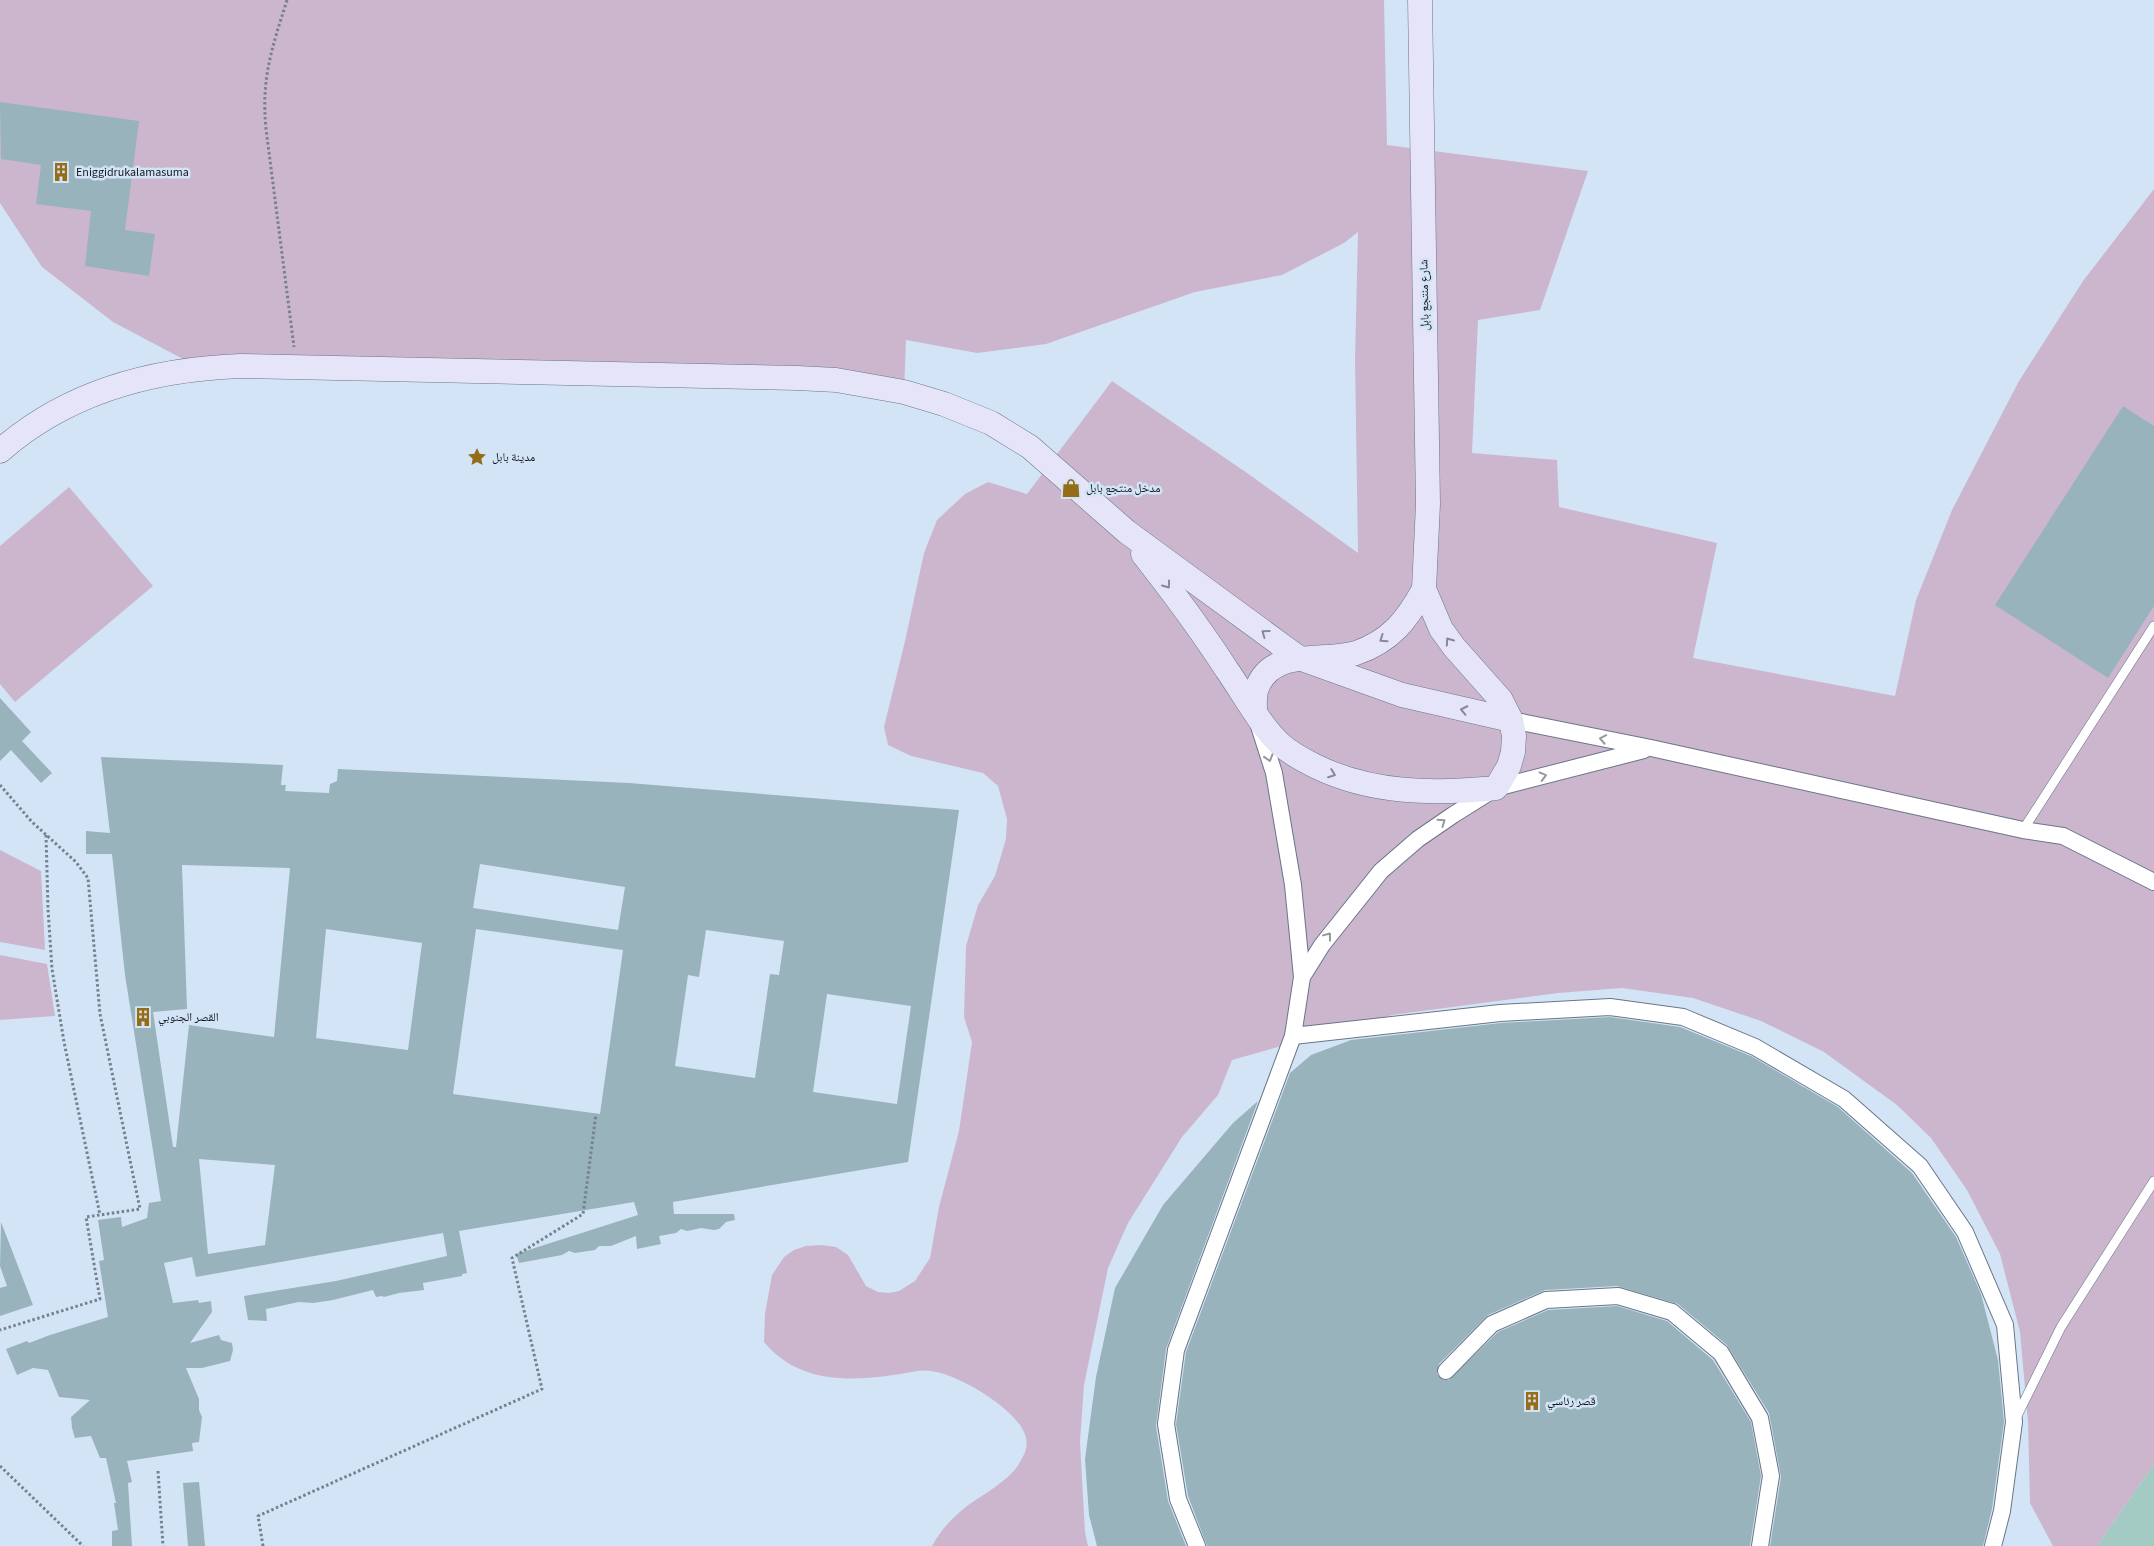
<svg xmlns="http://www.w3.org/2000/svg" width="2154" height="1546" font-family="'Source Sans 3','Noto Naskh Arabic',sans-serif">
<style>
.green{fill:#ccb6ce}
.water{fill:#a4cac4}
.building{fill:#98b3bc;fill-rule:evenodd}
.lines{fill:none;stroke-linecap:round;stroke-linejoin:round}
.lane-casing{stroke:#687687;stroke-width:10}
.street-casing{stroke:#687687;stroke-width:18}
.secondary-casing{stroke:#687687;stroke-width:25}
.path{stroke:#76818e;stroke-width:3;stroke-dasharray:2.5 2.5;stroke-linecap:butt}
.lane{stroke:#fff;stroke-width:9}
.street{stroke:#fff;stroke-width:16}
.secondary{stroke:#e6e4f9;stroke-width:24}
.oneway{stroke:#878897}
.oneway2{stroke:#95979a}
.labels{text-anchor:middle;stroke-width:5;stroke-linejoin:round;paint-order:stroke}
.poi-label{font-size:12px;fill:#13181f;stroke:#d4e4f7;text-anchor:start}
.street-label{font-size:12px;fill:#13181f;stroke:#d4e4f7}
</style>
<rect width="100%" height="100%" fill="#d4e4f7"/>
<g class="green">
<path d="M0,0H1384L1387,145L1588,171L1540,310L1478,320L1472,453L1557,460L1559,507L1717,543L1693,658L1895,696L1916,600L1952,510L2019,381L2083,281L2154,189V1464L2097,1546H2053L2030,1503L2028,1422L2020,1332L2000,1254L1967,1190L1931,1138L1897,1105L1824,1052L1761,1021L1693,998L1622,988L1558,993L1392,1015L1232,1060L1218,1095L1182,1137L1128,1223L1108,1268L1084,1385L1080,1442L1085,1532L1088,1546H932C939,1533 949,1521 961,1511C978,1496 1012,1481 1021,1460C1025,1454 1028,1446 1026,1438C1021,1411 957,1373 930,1371C919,1369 905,1374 893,1375C846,1382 797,1382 764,1342L765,1314L772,1275L784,1257L794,1250L806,1246L822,1245L836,1247L848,1255L866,1286L878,1292L889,1293L899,1291L915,1281L930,1258L939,1207L959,1131L972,1042L964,1017L966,946L978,905L995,876L1006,839L1007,819L998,786L983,773L911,756L888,745L884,727L905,641L924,553L937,520L965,494L988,482L1027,494L1112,381L1250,475L1358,553L1355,360L1358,232L1344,243L1282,275L1195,292L1046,344L977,353L906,340L904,392L200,368L113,322L42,267L0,203Z"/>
<polygon points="69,487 153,586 15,702 0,684 0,546"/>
<polygon points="0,850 41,871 45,950 0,942"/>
<polygon points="0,955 47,964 55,1016 0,1020"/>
</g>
<polygon class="water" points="2154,1464 2154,1546 2097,1546"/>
<g class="building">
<polygon points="0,102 139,121 125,230 155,234 149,276 85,266 91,211 36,204 41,165 1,159"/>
<polygon points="2123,406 2154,426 2154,606 2108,678 1995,605"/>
<polygon points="0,698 31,732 22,741 52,773 41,783 11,750 0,761"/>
<path d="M101,757L283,765L281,785H286L285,791L329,793L330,784L337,781L338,769L629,783L959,810L908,1162L673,1202L674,1214H734L735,1220L726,1222L719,1229L714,1230L701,1228L687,1231L681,1229L676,1233L659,1236L661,1244L637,1249L636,1236L611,1246H599L595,1250L575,1253L569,1251L562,1255L519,1263L516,1254L638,1215L634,1202L459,1231L467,1273L462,1274V1276L423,1283L424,1290L399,1293L384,1297L382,1296L376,1297L373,1290L333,1300L313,1303L299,1302L266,1309L267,1321L248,1320L244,1296L336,1281L447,1256L443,1233L196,1277L192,1257L164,1263L173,1303L198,1300L199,1303L211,1301L212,1312L190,1343L219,1335L221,1340L232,1343L233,1350L230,1361L202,1368H186L199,1399V1410L202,1417L199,1442L192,1443L193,1451L127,1461L132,1482L128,1483L132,1546H112V1531L118,1530L114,1503H116L106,1458H100L91,1436L75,1438L72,1428L71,1417L90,1400L59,1397L48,1370L33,1368L17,1375L6,1349L27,1341L29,1343L50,1335L108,1317L99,1261L104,1260L98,1220L121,1217L122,1227L147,1218L149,1203L161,1201L125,975L112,854H86V831L110,833ZM480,864L625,887L618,930L473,908ZM182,865L290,868L274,1037L189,1025L176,1147H173L153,1012L187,1009ZM326,929L422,943L408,1050L316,1038ZM476,929L623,950L600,1114L453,1094ZM706,930L784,941L779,975L770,974L755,1078L675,1066L688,975L699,977ZM827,994L911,1006L897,1104L813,1092ZM199,1159L275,1165L265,1245L208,1254Z"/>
<polygon points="1610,1017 1680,1027 1751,1056 1838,1107 1912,1173 1956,1237 1981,1294 1998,1360 2004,1422 1992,1509 1983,1546 1770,1546 1781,1477 1769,1413 1727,1345 1678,1304 1617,1286 1545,1290 1488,1315 1439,1364 1437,1374 1443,1380 1449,1380 1498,1332 1548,1310 1617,1306 1667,1321 1713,1360 1751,1422 1761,1476 1750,1546 1207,1546 1188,1496 1176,1424 1186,1352 1290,1073 1311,1055 1351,1040 1501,1023"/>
<polygon points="1258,1101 1166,1349 1156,1426 1168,1501 1186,1546 1097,1546 1089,1515 1085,1459 1096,1377 1115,1288 1163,1205 1233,1123"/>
<polygon points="1,1222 33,1305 0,1316 0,1288 7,1286 0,1266"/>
<polygon points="199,1482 205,1546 188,1546 183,1483"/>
</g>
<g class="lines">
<g class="lane-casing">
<g id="lane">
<polyline points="2023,830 2154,626"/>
<polyline points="2016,1418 2061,1327 2154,1181"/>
</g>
</g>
<g class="street-casing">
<g id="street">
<polyline points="1511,720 1651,748 2023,830 2063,836 2154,882"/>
<polyline points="1259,726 1274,773 1293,885 1302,977 1293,1036 1500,1013 1610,1007 1683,1017 1755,1047 1844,1099 1920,1166 1965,1232 2005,1325 2014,1422 2002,1511 1993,1546"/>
<polyline points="1302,977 1322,945 1381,871 1418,839 1453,815 1496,788 1644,750"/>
<polyline points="1446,1371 1492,1324 1546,1300 1618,1296 1672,1312 1721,1353 1760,1418 1771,1476 1760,1546"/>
<polyline points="1197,1546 1178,1499 1166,1424 1176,1350 1293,1036"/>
</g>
</g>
<g class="secondary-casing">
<g id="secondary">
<path d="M0,451C67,392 154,369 241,366L797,378L836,380L904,392L944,404L991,423L1030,447L1127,532L1299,658L1402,695L1511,720"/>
<path d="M1143,554C1172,591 1201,630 1227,670C1243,693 1260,725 1280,744C1290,753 1303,760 1315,766C1372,794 1434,794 1496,788L1509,766L1513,752L1514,736L1511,720L1501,700L1454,647L1441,629L1424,589L1428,504L1420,0"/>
<path d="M1255,711C1255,705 1254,695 1257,688C1272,647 1323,663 1356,653C1391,641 1407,620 1424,589"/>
</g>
</g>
<g class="path">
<path d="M287,0C272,48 261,78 266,129L294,347"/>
<polyline points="0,785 32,822 76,862 88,878 100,1014 140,1209 86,1217 100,1299 0,1330"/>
<polyline points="46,835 48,909 52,969 64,1042 100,1215"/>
<polyline points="0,1466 83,1546"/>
<polyline points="158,1471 163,1546"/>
<polyline points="263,1546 258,1516 542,1389 512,1258 583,1214 596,1114"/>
</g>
<use href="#lane" class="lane"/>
<use href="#street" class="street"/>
<use href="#secondary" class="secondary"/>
</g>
<defs><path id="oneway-chevron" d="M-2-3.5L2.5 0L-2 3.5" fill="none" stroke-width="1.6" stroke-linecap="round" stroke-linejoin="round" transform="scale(1.25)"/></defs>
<g class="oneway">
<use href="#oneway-chevron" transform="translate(1167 585) rotate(54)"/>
<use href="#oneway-chevron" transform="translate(1265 633) rotate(-144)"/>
<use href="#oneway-chevron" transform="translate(1383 639) rotate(145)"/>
<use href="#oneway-chevron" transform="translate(1449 641) rotate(-125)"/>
<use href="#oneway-chevron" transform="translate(1464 710) rotate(-168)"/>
<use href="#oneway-chevron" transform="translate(1332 774) rotate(21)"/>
</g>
<g class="oneway2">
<use href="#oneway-chevron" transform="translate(1603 739) rotate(-169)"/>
<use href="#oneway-chevron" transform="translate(1269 758) rotate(73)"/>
<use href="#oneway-chevron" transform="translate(1543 776) rotate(-15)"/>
<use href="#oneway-chevron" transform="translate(1442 822) rotate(-35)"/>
<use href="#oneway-chevron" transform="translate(1328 936) rotate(-53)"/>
</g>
<defs>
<g id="building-bare" transform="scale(1.5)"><path d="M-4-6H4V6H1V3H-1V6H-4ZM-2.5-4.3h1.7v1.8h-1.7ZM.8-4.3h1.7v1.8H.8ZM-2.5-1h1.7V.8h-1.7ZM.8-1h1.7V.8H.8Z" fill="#956d17" stroke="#d4e4f7" stroke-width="2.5" paint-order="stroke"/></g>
<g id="sight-bare" transform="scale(1.5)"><path d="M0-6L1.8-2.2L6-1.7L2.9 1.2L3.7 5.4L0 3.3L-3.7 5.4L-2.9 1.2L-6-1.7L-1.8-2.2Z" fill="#956d17" stroke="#d4e4f7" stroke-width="2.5" paint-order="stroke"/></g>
<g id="shop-bare" transform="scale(1.5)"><path d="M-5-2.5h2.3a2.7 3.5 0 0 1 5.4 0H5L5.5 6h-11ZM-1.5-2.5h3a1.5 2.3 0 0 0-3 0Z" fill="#956d17" stroke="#d4e4f7" stroke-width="2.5" paint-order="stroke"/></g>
</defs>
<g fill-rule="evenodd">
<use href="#building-bare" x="61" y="172"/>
<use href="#sight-bare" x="477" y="457"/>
<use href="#shop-bare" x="1071" y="488"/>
<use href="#building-bare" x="143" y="1017"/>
<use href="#building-bare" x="1532" y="1401"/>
</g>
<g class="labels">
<g class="poi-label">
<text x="76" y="176">Eniggidrukalamasuma</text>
<text x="492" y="461">مدينة بابل</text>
<text x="1086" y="492">مدخل منتجع بابل</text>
<text x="158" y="1021">القصر الجنوبي</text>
<text x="1547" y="1405">قصر رئاسي</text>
</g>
<g class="street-label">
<text transform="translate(1424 295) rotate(-91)" y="4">شارع منتجع بابل</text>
</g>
</g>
</svg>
